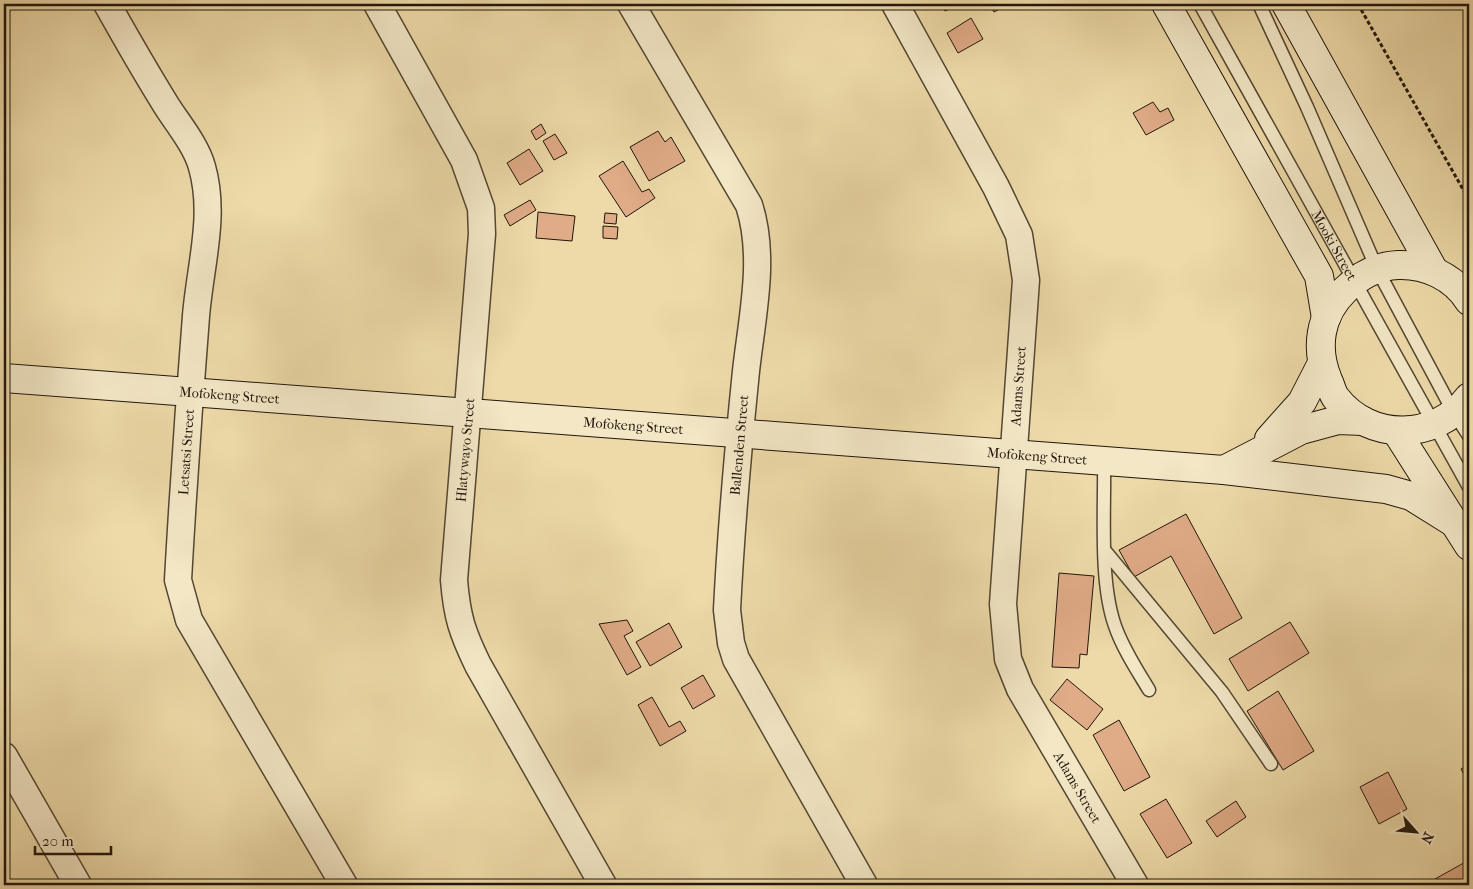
<svg xmlns="http://www.w3.org/2000/svg" width="1473" height="889" font-family="'IM FELL French Canon',serif">
<style>
.building{fill:#e0ab87;stroke:#21160c}
.lines{fill:none;stroke-linecap:round;stroke-linejoin:round}
.lane-casing{stroke:#544733;stroke-width:15}
.street-casing{stroke:#544733;stroke-width:29}
.secondary-casing{stroke:#21160c;stroke-width:30}
.path{stroke:#21160c;stroke-width:3;stroke-dasharray:4 2.5;stroke-linecap:butt}
.lane{stroke:#f3e7c6;stroke-width:12}
.street{stroke:#f3e7c6;stroke-width:26}
.secondary{stroke:#f3e7c6;stroke-width:28}
.labels{text-anchor:middle;stroke-width:4;stroke-linejoin:round;paint-order:stroke}
.street-label{font-size:14px;fill:#21160c;stroke:#f3e7c6}
</style>
<rect width="100%" height="100%" fill="#eddaa8"/>
<filter id="stains"><feTurbulence type="fractalNoise" baseFrequency=".004" numOctaves="4"/><feColorMatrix values="0 0 0 0 .2 0 0 0 0 .09 0 0 0 0 .02 0 0 0 .5 -.17"/></filter>
<radialGradient id="worn" r=".72"><stop offset=".6" stop-color="#630" stop-opacity="0"/><stop offset="1" stop-color="#630" stop-opacity=".3"/></radialGradient>
<g class="building">
<polygon points="941,4 959,4 945,11"/>
<polygon points="989,4 1009,4 994,12"/>
<polygon points="971,18 983,39 958,53 947,33"/>
<polygon points="1153,102 1160,112 1168,108 1174,120 1146,135 1133,113"/>
<polygon points="541,124 546,133 536,140 531,131"/>
<polygon points="658,131 665,142 671,137 685,161 649,181 630,147"/>
<polygon points="555,134 567,153 554,160 543,141"/>
<polygon points="529,149 543,171 520,185 507,163"/>
<polygon points="623,161 642,192 649,189 655,198 626,217 599,176"/>
<polygon points="530,200 536,210 510,226 504,215"/>
<polygon points="538,212 575,216 572,241 536,238"/>
<polygon points="605,213 617,214 616,224 604,223"/>
<polygon points="603,226 618,227 617,239 603,238"/>
<polygon points="1186,514 1242,618 1214,634 1171,556 1134,577 1119,550"/>
<polygon points="1059,573 1094,576 1087,655 1080,654 1079,668 1052,667"/>
<polygon points="627,620 633,631 624,636 641,667 627,675 599,624"/>
<polygon points="1290,622 1309,653 1248,691 1229,659"/>
<polygon points="669,623 682,647 650,666 636,642"/>
<polygon points="703,675 715,696 693,709 681,688"/>
<polygon points="1067,679 1103,709 1087,730 1050,700"/>
<polygon points="1278,691 1314,751 1283,770 1247,711"/>
<polygon points="652,697 669,727 680,721 686,731 660,746 638,705"/>
<polygon points="1119,720 1150,777 1124,791 1093,735"/>
<polygon points="1469,764 1469,784 1461,769"/>
<polygon points="1388,772 1407,809 1379,824 1360,787"/>
<polygon points="1166,799 1192,843 1167,858 1140,814"/>
<polygon points="1236,801 1246,817 1217,837 1206,821"/>
<polygon points="1469,860 1469,885 1439,885 1435,879"/>
</g>
<g class="lines">
<g class="lane-casing">
<g id="lane">
<path id="s1" d="M1200,4L1469,487"/>
<polyline points="1259,4 1307,107 1377,269 1454,413 1469,436"/>
<path d="M1104,461C1105,510 1099,581 1115,626C1123,649 1137,670 1149,690"/>
<polyline points="1106,552 1222,692 1271,764"/>
</g>
</g>
<g class="street-casing">
<g id="street">
<path d="M107,4C126,38 145,71 166,105C178,124 196,145 202,167C216,216 200,266 196,316C189,404 183,492 178,580L189,620L344,885"/>
<path d="M377,4L464,160L481,208L482,234L454,580C457,617 462,632 478,665L603,885"/>
<path d="M631,4L749,205C766,257 752,317 746,371C738,450 731,530 727,610L731,643L736,659L864,885"/>
<path id="s2" d="M895,4L996,187L1019,235L1026,280L1003,604L1008,659L1020,689L1135,885"/>
<polyline points="4,756 78,885"/>
</g>
</g>
<g class="secondary-casing">
<g id="secondary">
<polyline points="1166,4 1319,276 1326,318"/>
<polyline points="1286,4 1434,271"/>
<path d="M1469,301C1454,277 1426,264 1398,265C1377,266 1359,276 1345,290C1319,315 1315,349 1328,380C1331,386 1332,393 1336,398C1370,442 1436,441 1469,397"/>
<path id="s3" d="M4,378L1224,470L1386,489L1411,496L1456,524"/>
<polyline points="1396,431 1469,546"/>
<polyline points="1269,439 1302,402 1321,365"/>
<polyline points="1224,470 1301,430 1338,420 1363,421"/>
</g>
</g>
<polyline class="path" points="1358,4 1469,200"/>
<use href="#lane" class="lane"/>
<use href="#street" class="street"/>
<use href="#secondary" class="secondary"/>
</g>
<g class="labels">
<g class="street-label">
<text dy="5" stroke="none"><textPath href="#s1" startOffset="276">Mooki Street</textPath></text>
<text transform="translate(1018 386) rotate(-86)" y="5">Adams Street</text>
<text dy="5" stroke="none"><textPath href="#s3" startOffset="226">Mofokeng Street</textPath></text>
<text dy="5" stroke="none"><textPath href="#s3" startOffset="631">Mofokeng Street</textPath></text>
<text transform="translate(739 445) rotate(-85)" y="5">Ballenden Street</text>
<text transform="translate(465 450) rotate(-85)" y="5">Hlatywayo Street</text>
<text transform="translate(186 452) rotate(-86)" y="5">Letsatsi Street</text>
<text dy="5" stroke="none"><textPath href="#s3" startOffset="1036">Mofokeng Street</textPath></text>
<text dy="5" stroke="none"><textPath href="#s2" startOffset="834">Adams Street</textPath></text>
</g>
</g>
<rect width="1473" height="889" fill="none" stroke="#eddaa8" stroke-width="20"/>
<rect x="5" y="5" width="1463" height="879" fill="none" stroke="#21160c" stroke-width="2.5"/>
<rect x="10" y="10" width="1453" height="869" fill="none" stroke="#21160c"/>
<g transform="translate(1416 832) rotate(117)" stroke="#f3e7c6" stroke-width="4" paint-order="stroke">
<path d="M0-4L9 19L0 12L-9 19Z" fill="#21160c"/>
<text y="-8" font-size="14" font-weight="bold" text-anchor="middle" fill="#21160c">N</text>
</g>
<path d="M35 846v8h76v-8" fill="none" stroke="#21160c" stroke-width="2.5"/>
<text x="42" y="846" font-size="15" fill="#21160c" stroke="#f3e7c6" stroke-width="4" paint-order="stroke">20 m</text>
<rect width="100%" height="100%" filter="url(#stains)"/>
<rect width="100%" height="100%" fill="url(#worn)"/>
</svg>
